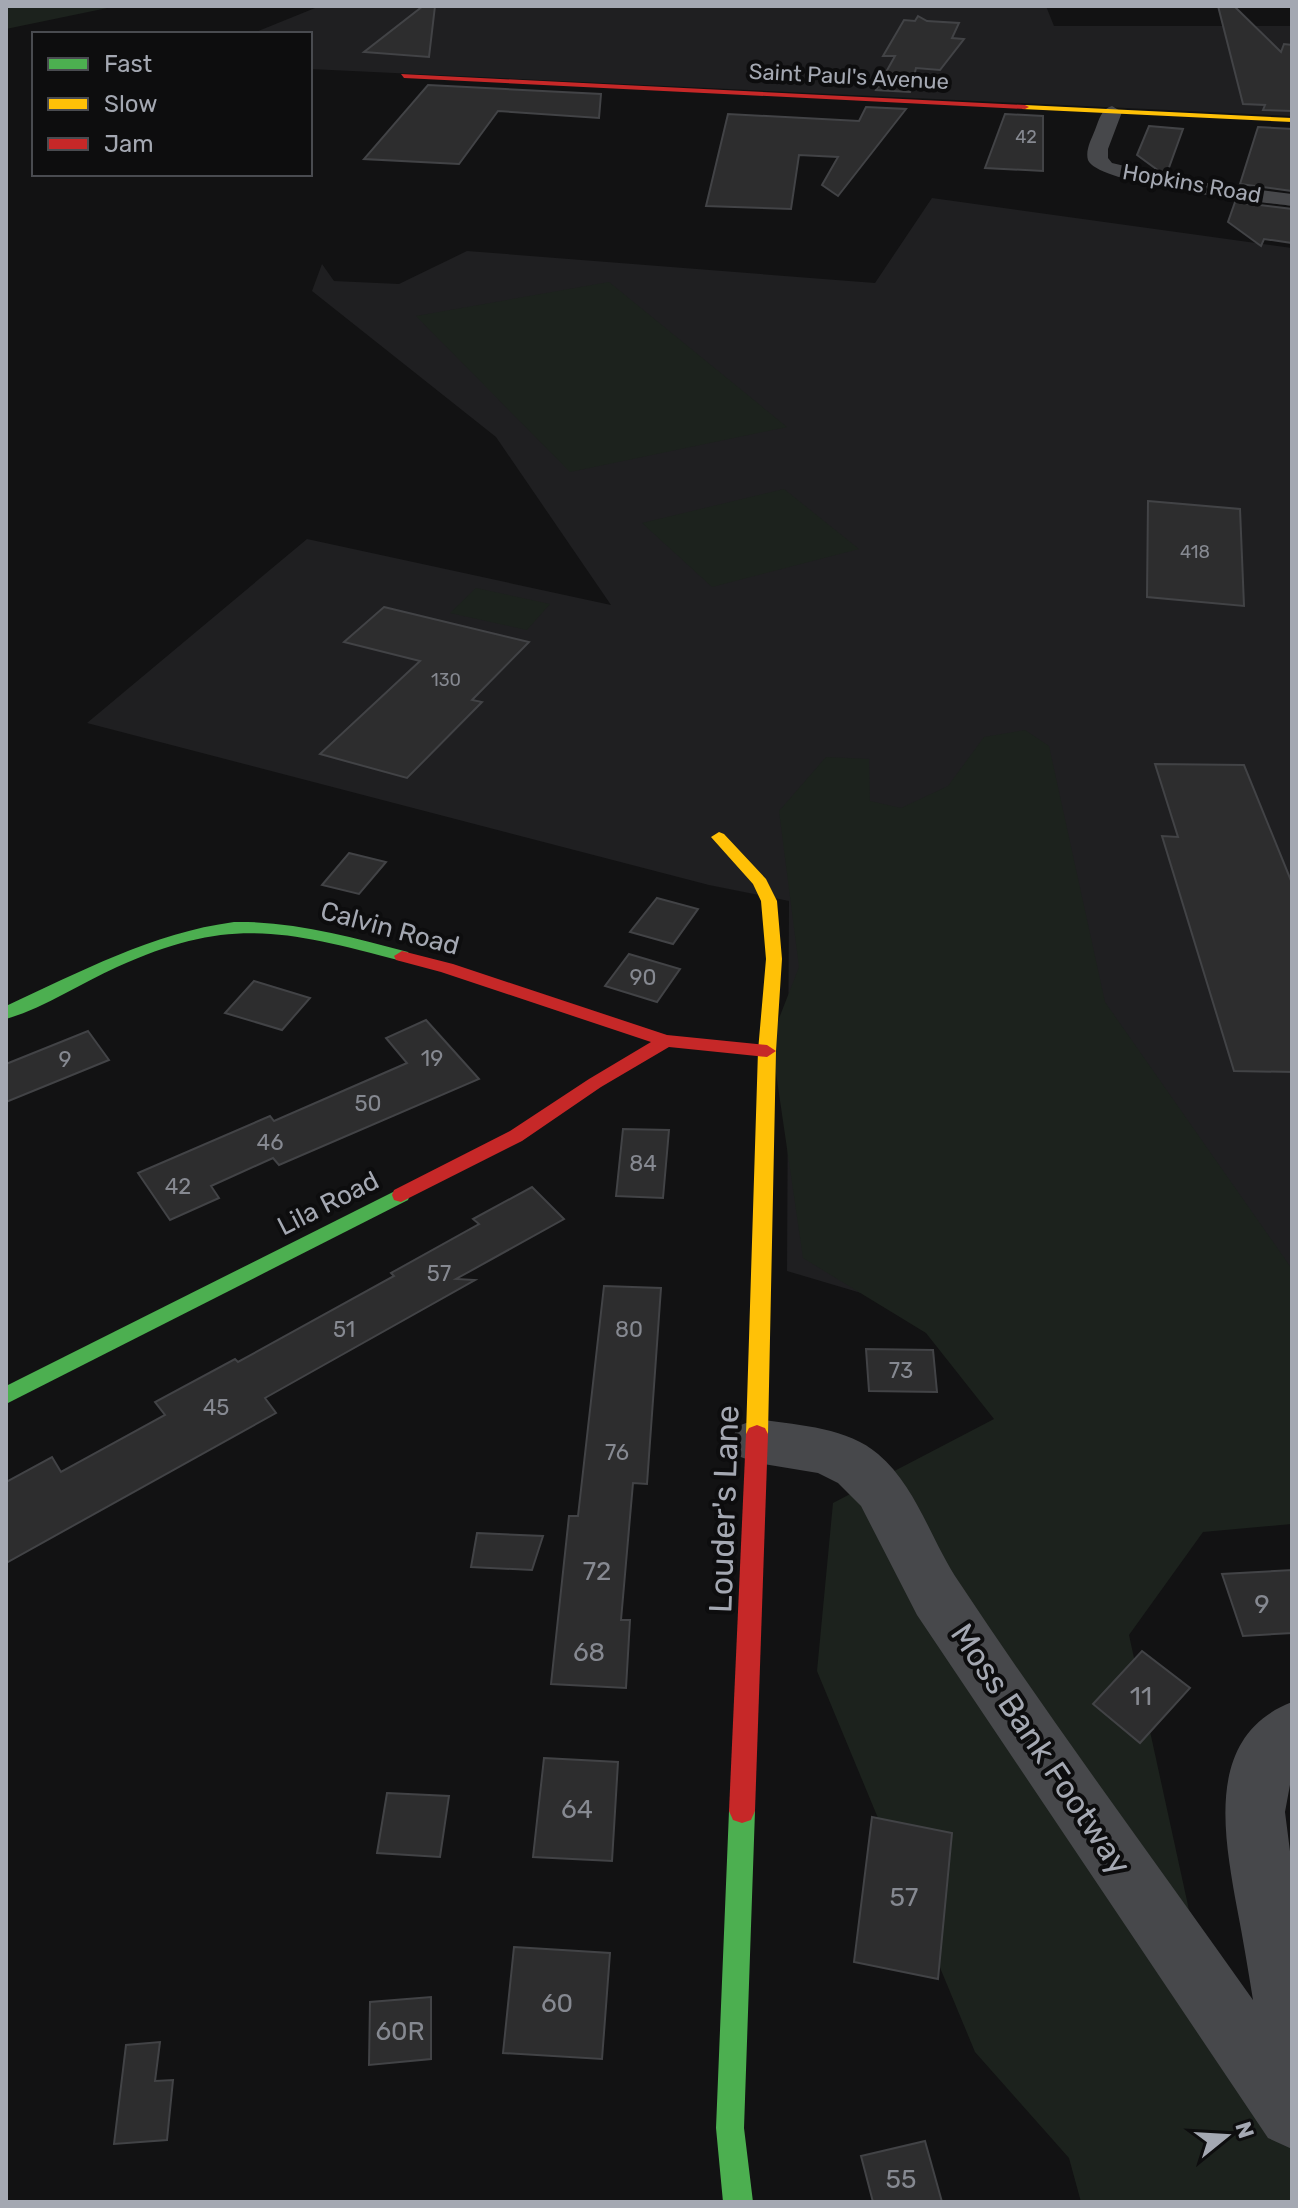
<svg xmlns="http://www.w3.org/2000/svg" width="1298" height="2208" font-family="Rubik,sans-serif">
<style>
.built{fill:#1f1f21}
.green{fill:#1c221d}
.building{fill:#2d2d2e;stroke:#424346;stroke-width:2}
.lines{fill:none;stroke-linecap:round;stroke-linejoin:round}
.street{fill:#47484b;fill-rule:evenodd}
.fast{fill:#4caf50;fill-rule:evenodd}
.slow{fill:#ffc107;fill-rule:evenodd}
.jam{fill:#c62828;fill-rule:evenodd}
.labels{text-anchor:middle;stroke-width:8;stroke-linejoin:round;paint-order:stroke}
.far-number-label{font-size:18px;fill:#868991}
.far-street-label{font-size:22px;fill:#a4a8b2;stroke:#0d0d0e}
.number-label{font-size:22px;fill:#868991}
.street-label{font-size:26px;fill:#a4a8b2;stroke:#0d0d0e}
.near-number-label{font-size:26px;fill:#868991}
.near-street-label{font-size:32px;fill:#a4a8b2;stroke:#0d0d0e}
</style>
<rect width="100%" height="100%" fill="#121213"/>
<g class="built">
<polygon points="320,6 1046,6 1054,26 1292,26 1292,116 310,69 310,34 251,34"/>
<polygon points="932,198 1292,248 1292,1421 787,1271 789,901 709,885 87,723 307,539 611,605 496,437 312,291 322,264 334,281 399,284 467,251 875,283"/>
</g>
<g class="green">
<polygon points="6,6 117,6 6,29"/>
<polygon points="609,282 787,427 570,472 416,316"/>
<polygon points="784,489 859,549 712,587 642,523"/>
<polygon points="476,588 550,604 527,630 450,613"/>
<polygon points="1025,730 1049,746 1105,1002 1292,1269 1292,1524 1203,1532 1129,1635 1189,1910 1266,2029 1292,2040 1292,2202 1081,2202 1069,2158 975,2052 817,1671 833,1503 994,1419 926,1333 803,1258 771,1039 799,967 779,811 826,757 869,759 870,801 901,808 948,786 984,737"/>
</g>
<g class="building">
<polygon points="423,6 435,6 429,57 364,52"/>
<polygon points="1218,6 1234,6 1281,52 1284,44 1292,45 1292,111 1263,110 1265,105 1243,104"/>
<polygon points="918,16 927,21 959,23 952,38 964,39 940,70 916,68 910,92 876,90 895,56 883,56 904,20 915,21"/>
<polygon points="428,85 601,94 599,118 498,111 459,164 364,159"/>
<polygon points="866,107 906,109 838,196 822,185 838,157 799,155 791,209 706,206 728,114 859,121"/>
<polygon points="1005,114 1043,116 1043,171 985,168"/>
<polygon points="1149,126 1183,129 1167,173 1159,171 1137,155"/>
<polygon points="1258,127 1292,129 1292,191 1240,184"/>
<polygon points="1235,202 1292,209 1292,243 1264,239 1261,246 1228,222"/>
<polygon points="1148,501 1240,509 1244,606 1147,597"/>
<polygon points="384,607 529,642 472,700 482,702 407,778 320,754 420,661 344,642"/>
<polygon points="1155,764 1244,765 1292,883 1292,1072 1234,1071 1162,836 1178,837"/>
<polygon points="349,853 386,862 359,894 322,885"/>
<polygon points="657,898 698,909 673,944 630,932"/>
<polygon points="629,954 680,969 657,1002 605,986"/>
<polygon points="254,981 310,998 282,1030 225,1013"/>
<polygon points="426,1020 479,1079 279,1165 273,1158 211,1186 219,1198 170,1220 138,1173 270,1116 274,1121 407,1063 386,1038"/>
<polygon points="88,1031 109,1060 6,1102 6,1064"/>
<polygon points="623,1129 669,1130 663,1198 616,1196"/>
<polygon points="532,1187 564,1219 456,1279 475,1280 265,1398 276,1413 6,1563 6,1482 52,1457 61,1472 165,1415 155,1402 235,1359 238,1362 394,1276 391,1273 479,1224 473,1219"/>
<polygon points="604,1286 661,1288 647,1484 633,1483 621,1620 630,1620 626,1688 551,1684 569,1516 578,1516"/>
<polygon points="866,1349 933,1350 937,1392 869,1391"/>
<polygon points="477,1533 543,1536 532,1570 471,1567"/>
<polygon points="1292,1570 1292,1633 1243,1636 1222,1574"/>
<polygon points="1142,1651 1190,1688 1140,1743 1093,1704"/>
<polygon points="544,1758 618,1762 612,1861 533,1857"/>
<polygon points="387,1793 449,1796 440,1857 377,1853"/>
<polygon points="872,1817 952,1833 938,1979 854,1962"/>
<polygon points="514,1947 610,1953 602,2059 503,2053"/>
<polygon points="431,1997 431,2059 369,2065 370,2002"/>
<polygon points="160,2042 155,2081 173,2080 167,2140 114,2144 126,2045"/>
<polygon points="925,2141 942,2202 873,2202 861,2156"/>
</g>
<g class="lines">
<g class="street">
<path d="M1112,106L1122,112L1108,149V158L1112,163L1184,180L1292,194V206C1261,202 1098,185 1088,160C1085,150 1092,138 1095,130C1099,120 1101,109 1112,106Z"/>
<path d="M757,1419C796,1425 847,1427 878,1454C917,1487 931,1541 959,1582C1053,1724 1155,1861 1253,2000C1248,1969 1243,1939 1237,1908C1224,1835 1204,1736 1292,1702V1774L1285,1812L1292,1867V2149L1268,2138L917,1615L861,1506L838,1483L818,1473L757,1463L738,1456L731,1441L738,1426Z"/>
</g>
<g class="fast">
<path d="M234,922C294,921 350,937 408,952L410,956L402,961C287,931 230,915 117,967C81,983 44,1008 6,1019V1006C80,972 152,933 234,922Z"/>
<polygon points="401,1188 408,1190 410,1195 408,1200 6,1404 6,1386"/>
<polygon points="742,1799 751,1802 755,1811 744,2128 753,2202 723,2202 716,2128 729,1811 733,1802"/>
</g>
<g class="slow">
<polygon points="1025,105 1292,118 1292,122 1022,109"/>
<polygon points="719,832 724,834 766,879 777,901 782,959 776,1051 768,1434 765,1440 757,1443 749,1440 746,1434 758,1051 766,959 761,901 753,884 711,837"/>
</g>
<g class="jam">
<polygon points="401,74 1025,105 1029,107 1025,109 404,78"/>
<polygon points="402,951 453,964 667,1035 767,1045 776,1051 767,1057 669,1047 601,1087 522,1141 401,1202 394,1200 392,1195 394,1190 510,1131 589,1079 651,1042 441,972 396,960 394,956"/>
<polygon points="757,1425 765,1428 768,1434 755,1811 751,1820 742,1823 733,1820 729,1811 746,1434 749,1428"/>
</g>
</g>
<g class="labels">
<g class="far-number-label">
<text x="1026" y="143">42</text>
<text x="1195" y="558">418</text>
<text x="446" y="686">130</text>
</g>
<g class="far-street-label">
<text transform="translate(849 76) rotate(3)" y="8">Saint Paul's Avenue</text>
<text transform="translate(1192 183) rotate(10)" y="8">Hopkins Road</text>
</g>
<g class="number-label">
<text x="643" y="985">90</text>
<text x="432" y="1066">19</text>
<text x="65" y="1067">9</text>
<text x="368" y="1111">50</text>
<text x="270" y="1150">46</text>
<text x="643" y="1171">84</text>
<text x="178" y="1194">42</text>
<text x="439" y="1281">57</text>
<text x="344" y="1337">51</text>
<text x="629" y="1337">80</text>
<text x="901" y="1378">73</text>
<text x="216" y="1415">45</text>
<text x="617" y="1460">76</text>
</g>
<g class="street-label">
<text transform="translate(390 928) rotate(15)" y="9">Calvin Road</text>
<text transform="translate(328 1203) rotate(-27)" y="9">Lila Road</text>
</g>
<g class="near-number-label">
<text x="597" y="1580">72</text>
<text x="1262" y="1613">9</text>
<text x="589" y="1661">68</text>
<text x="1141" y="1705">11</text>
<text x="577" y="1818">64</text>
<text x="904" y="1906">57</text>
<text x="557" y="2012">60</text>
<text x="400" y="2040">60R</text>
<text x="901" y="2188">55</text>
</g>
<g class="near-street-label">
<text transform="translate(724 1509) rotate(-88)" y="11">Louder's Lane</text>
<text transform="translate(1041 1749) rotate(56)" y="11">Moss Bank Footway</text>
</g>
</g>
<rect width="1298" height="2208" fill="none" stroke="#a4a8b2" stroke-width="16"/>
<rect x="32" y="32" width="280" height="144" fill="#0d0d0e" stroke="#494b50" stroke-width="2"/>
<rect x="48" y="58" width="40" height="12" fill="#4caf50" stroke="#494b50" stroke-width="2"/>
<text x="104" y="72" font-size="24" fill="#a4a8b2">Fast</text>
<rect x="48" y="98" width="40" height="12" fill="#ffc107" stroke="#494b50" stroke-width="2"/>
<text x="104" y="112" font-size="24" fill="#a4a8b2">Slow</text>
<rect x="48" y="138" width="40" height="12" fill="#c62828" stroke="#494b50" stroke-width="2"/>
<text x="104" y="152" font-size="24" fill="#a4a8b2">Jam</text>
<g transform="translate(1226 2136) rotate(72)" stroke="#0d0d0e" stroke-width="6" paint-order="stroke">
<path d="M0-6L14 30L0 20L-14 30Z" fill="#a4a8b2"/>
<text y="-12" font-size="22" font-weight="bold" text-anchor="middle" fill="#a4a8b2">N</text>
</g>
</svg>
